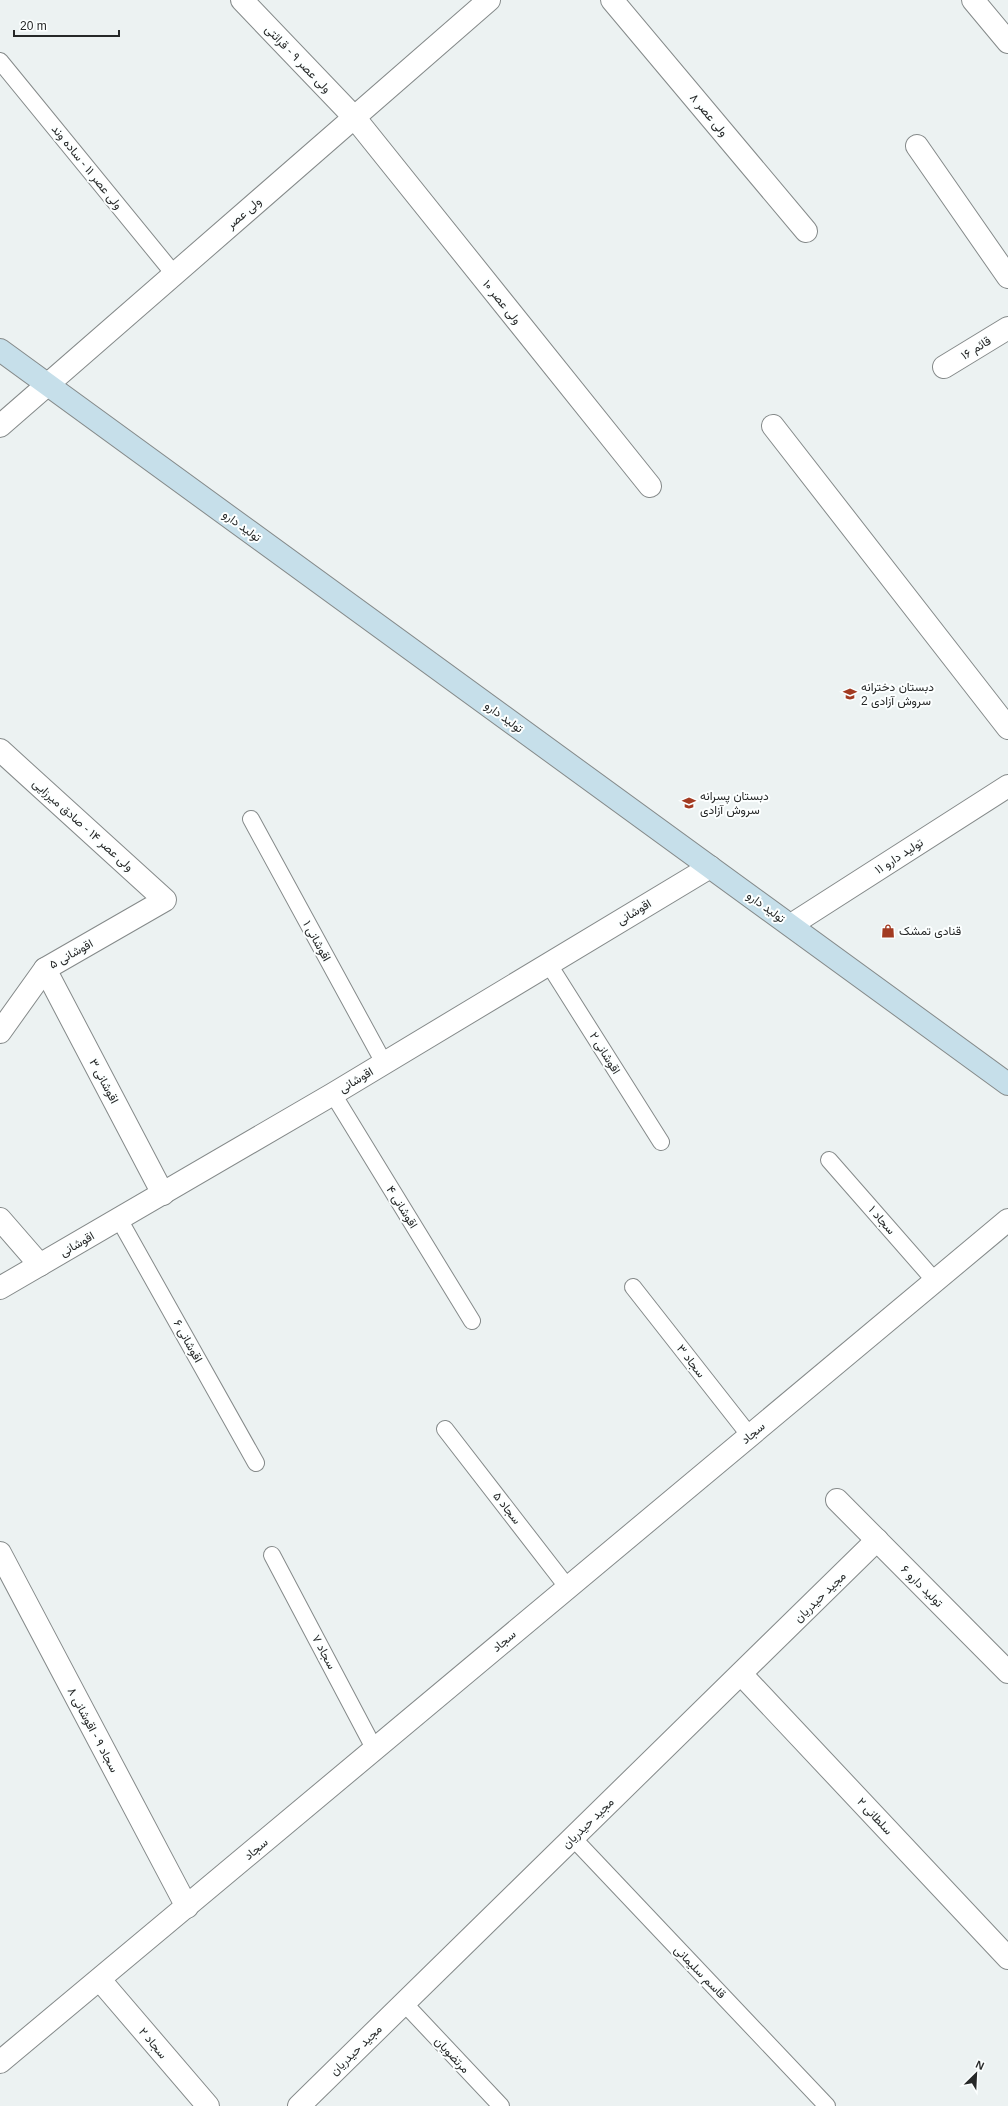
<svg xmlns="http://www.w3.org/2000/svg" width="1008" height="2106" font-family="Helvetica,Vazirmatn,sans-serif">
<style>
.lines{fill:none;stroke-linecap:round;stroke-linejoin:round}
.lane-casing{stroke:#858a8a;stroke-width:18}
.street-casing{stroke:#858a8a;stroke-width:24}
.secondary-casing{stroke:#858a8a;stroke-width:24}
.lane{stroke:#fff;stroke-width:16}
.street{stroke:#fff;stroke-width:22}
.secondary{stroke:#c6dfea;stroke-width:22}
.labels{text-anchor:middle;stroke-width:4;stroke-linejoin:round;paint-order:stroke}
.street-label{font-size:12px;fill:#262828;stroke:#fcffff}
.poi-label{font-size:12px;fill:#262828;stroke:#fcffff;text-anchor:start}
</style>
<rect width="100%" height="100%" fill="#ecf2f2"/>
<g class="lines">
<g class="lane-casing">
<g id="lane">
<polyline points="0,61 174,274"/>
<polyline points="251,819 384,1063"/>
<polyline points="548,963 661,1142"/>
<polyline points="333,1094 472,1321"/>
<polyline points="829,1160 935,1281"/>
<polyline points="119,1219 256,1463"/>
<polyline points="633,1287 750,1436"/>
<polyline points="445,1429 568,1588"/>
<polyline points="272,1555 375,1750"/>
<polyline points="573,1838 827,2106"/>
<polyline points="404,2003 501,2106"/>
</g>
</g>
<g class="street-casing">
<g id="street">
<polyline points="242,0 354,117 650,486"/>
<polyline points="612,0 806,231"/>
<polyline points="973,0 1008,42"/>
<polyline points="917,146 1008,277"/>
<polyline points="944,367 1008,328"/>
<polyline points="0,426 489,0"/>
<polyline points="773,426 1008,728"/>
<polyline points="0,750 165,900 45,969 0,1032"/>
<polyline points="791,925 1008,786"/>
<polyline points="45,969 163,1194"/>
<polyline points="0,1219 40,1265"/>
<polyline points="0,1288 333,1094 710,867"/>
<polyline points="837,1500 1008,1672"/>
<polyline points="0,1553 187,1907"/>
<polyline points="741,1674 1008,1958"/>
<polyline points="100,1980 208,2106"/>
<polyline points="0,2062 1008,1220"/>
<polyline points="299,2106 877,1540"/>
</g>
</g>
<g class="secondary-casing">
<polyline id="secondary" points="0,350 1008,1084"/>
</g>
<use href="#lane" class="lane"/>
<use href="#street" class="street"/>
<use href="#secondary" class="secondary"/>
</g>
<defs>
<g id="school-bare" transform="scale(1.08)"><path d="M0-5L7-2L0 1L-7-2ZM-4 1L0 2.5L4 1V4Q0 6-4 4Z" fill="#a23a21" stroke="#fcffff" stroke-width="2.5" paint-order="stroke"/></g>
<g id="shop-bare" transform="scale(1.08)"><path d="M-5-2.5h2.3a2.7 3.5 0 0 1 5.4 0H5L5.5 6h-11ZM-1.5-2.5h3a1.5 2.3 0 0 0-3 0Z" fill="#a23a21" stroke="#fcffff" stroke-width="2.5" paint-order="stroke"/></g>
</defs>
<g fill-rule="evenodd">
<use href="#school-bare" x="850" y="694"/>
<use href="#school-bare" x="689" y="803"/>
<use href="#shop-bare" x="888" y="931"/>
</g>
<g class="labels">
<g class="street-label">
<text transform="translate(298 59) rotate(46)" y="4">ولی عصر ۹ - قرائتی</text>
<text transform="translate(709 115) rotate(50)" y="4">ولی عصر ۸</text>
<text transform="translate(87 167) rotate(51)" y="4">ولی عصر ۱۱ - ساده وند</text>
<text transform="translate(244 213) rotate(-41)" y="4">ولی عصر</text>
<text transform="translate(502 302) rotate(51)" y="4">ولی عصر ۱۰</text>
<text transform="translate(976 348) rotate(-32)" y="4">قائم ۱۶</text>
<text transform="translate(242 526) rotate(36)" y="4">تولید دارو</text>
<text transform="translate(504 717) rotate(36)" y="4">تولید دارو</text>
<text transform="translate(83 825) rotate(42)" y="4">ولی عصر ۱۴ - صادق میرزایی</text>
<text transform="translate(899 856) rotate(-33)" y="4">تولید دارو ۱۱</text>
<text transform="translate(766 907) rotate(36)" y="4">تولید دارو</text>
<text transform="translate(634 912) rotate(-31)" y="4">اقوشانی</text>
<text transform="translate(317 941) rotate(61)" y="4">اقوشانی ۱</text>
<text transform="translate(71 954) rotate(-29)" y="4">اقوشانی ۵</text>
<text transform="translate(605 1053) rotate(58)" y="4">اقوشانی ۲</text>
<text transform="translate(356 1080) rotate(-31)" y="4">اقوشانی</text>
<text transform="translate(104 1081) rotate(62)" y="4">اقوشانی ۳</text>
<text transform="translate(402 1207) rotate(58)" y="4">اقوشانی ۴</text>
<text transform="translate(882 1220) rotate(49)" y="4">سجاد ۱</text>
<text transform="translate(77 1244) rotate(-30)" y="4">اقوشانی</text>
<text transform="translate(188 1341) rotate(61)" y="4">اقوشانی ۶</text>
<text transform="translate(691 1361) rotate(52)" y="4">سجاد ۳</text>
<text transform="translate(753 1433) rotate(-40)" y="4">سجاد</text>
<text transform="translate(507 1508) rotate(52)" y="4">سجاد ۵</text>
<text transform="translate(922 1586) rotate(45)" y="4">تولید دارو ۶</text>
<text transform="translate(820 1597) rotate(-44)" y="4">مجید حیدریان</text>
<text transform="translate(504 1641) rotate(-40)" y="4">سجاد</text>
<text transform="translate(324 1652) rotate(62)" y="4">سجاد ۷</text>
<text transform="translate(93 1730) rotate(62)" y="4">سجاد ۹ - اقوشانی ۸</text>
<text transform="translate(875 1816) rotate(47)" y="4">۲ سلطانی</text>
<text transform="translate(588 1823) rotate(-44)" y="4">مجید حیدریان</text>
<text transform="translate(256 1849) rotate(-40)" y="4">سجاد</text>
<text transform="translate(700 1972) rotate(46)" y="4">قاسم سلیمانی</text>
<text transform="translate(153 2043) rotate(50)" y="4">سجاد ۲</text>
<text transform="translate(356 2050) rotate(-44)" y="4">مجید حیدریان</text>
<text transform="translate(452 2055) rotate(47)" y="4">مرتضویان</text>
</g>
<g class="poi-label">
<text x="861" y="691">دبستان دخترانه<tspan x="861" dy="14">سروش آزادی 2</tspan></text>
<text x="700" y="800">دبستان پسرانه<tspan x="700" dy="14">سروش آزادی</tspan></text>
<text x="899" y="935">قنادی تمشک</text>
</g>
</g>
<g transform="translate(976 2074) rotate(24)" stroke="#fcffff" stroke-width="3" paint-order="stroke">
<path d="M0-3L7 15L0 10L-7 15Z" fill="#262828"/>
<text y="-6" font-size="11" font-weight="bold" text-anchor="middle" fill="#262828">N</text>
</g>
<path d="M14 30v6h105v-6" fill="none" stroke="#262828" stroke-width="2"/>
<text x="20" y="30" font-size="12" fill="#262828" stroke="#fcffff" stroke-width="3" paint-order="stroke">20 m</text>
</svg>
